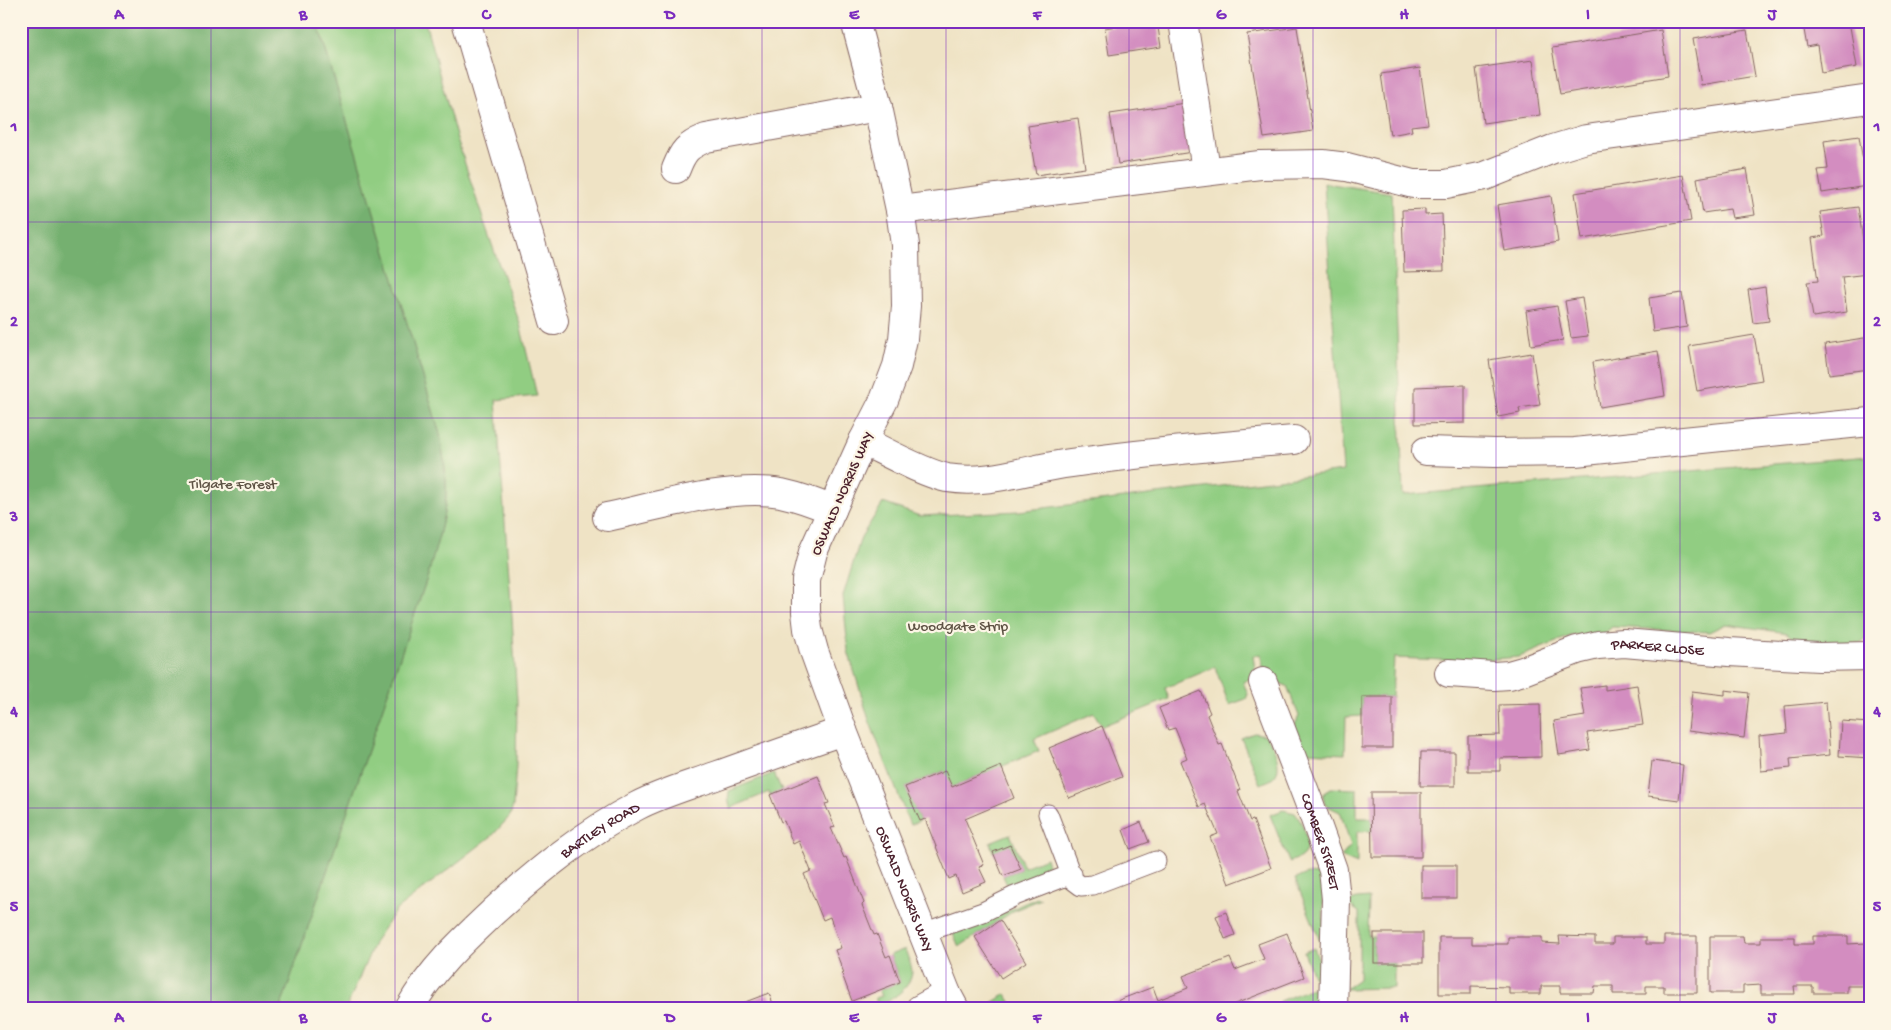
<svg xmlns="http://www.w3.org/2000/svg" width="1891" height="1030" font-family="'Gochi Hand',sans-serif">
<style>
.green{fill:#91cd82;stroke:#6e7656}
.forest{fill:#74b070;stroke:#5f684e}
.building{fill:#d38dc0}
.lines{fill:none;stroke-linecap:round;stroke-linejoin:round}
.lane-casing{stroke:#846461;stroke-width:21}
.street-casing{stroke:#846461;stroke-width:30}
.secondary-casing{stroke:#846461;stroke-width:30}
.lane{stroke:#fff;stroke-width:19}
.street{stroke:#fff;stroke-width:28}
.secondary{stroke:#fff;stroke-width:28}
.grid{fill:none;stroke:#7b2cbf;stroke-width:1;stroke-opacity:0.55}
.labels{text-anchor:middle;stroke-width:4.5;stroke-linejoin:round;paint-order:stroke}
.park-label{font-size:15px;fill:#5f5345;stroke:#fcf5e5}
.street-label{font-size:15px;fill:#4a1f2b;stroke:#fcf5e5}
.neatline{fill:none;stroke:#7b2cbf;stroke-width:2}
.grid-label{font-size:16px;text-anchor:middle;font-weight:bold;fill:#7b2cbf}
</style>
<rect width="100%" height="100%" fill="#fcf5e5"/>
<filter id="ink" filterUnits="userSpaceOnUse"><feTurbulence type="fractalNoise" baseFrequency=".02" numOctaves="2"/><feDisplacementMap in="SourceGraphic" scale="10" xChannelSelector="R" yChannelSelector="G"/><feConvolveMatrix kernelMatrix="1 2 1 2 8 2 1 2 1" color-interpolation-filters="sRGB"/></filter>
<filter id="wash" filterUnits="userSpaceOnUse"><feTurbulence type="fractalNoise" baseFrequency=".0096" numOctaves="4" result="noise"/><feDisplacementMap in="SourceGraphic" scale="20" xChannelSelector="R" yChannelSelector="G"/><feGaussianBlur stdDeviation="1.12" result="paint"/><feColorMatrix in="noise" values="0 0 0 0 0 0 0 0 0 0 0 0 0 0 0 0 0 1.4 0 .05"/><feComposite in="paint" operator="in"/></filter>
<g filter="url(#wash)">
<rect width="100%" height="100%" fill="#efe3c5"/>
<g class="green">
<path d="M317,21H425L456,136L483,219L520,324L537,396L496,400L512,617L517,702L516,765L513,806L510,816L493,835L396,910L375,941L346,1009H280L428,575C435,549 444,523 446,496C447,475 443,454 440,434Z"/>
<path d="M1324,183L1392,193L1403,495L1870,456V636L1860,643H1798L1787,633L1726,624L1709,632L1612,627L1604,634L1571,636L1519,657L1470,661L1394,658L1392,697H1362V716L1346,717L1345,754L1308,752L1299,747L1292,731L1299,716L1287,686C1266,678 1264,677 1261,654L1253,656L1256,676L1243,682L1248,694L1246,699L1229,705L1215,667L1165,688L1169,699L1102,726L1094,713L1034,739L1039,751L952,787L944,771L906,787L920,821L910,825L869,720L848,651L843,596L861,537L883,503L920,516L1019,511L1343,471Z"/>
<path d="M1254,733L1266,735C1273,744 1284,767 1274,777C1271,781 1264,782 1260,784L1241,738Z"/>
<polygon points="774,773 782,791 770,795 769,792 731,808 728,800 729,791"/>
<polygon points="1331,788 1357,789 1357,818 1372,818 1372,831 1357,832 1357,864 1341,857 1351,845 1340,812 1325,805 1323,796 1326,791"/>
<path d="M1283,810L1295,813C1302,822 1313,844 1303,855C1300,859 1293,860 1289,862L1270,815Z"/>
<polygon points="1010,834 1024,867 1046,858 1048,866 1045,872 1041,874 1008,887 1003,876 1021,869 1010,846 993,852 990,842"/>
<polygon points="1307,874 1319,875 1323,880 1324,943 1320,941 1295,879"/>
<path d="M1037,898L1041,899L1015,910L959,947L953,933C983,925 1009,909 1037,898Z"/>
<polygon points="1369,898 1368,936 1374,936 1374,963 1394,963 1394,988 1345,989 1359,979 1359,912 1346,903 1357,899"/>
<polygon points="1314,948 1324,972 1324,1009 1282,1009 1280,1001 1317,986 1304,952"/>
<path d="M905,949C907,956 912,965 912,972C911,989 891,999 879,1007L875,998L882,996L879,990L900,982L890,955Z"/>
<polygon points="1006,994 1016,1009 983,1008"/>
</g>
<path class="forest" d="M21,21H317L440,434C443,454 447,476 446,496C444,523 435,549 428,575L280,1009H31L21,1000Z"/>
<g id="blocks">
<g class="building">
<polygon points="1147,21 1157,21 1161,47 1109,55 1105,28"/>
<polygon points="1819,21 1849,21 1857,67 1821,73 1817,45 1807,47 1803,24"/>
<polygon points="1297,27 1313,131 1264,138 1247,34"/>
<polygon points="1661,30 1668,76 1560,94 1552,48"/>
<polygon points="1747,30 1755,76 1701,85 1693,39"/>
<polygon points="1533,60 1540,115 1483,123 1476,68"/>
<polygon points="1420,68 1428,124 1411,126 1412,131 1390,135 1381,74"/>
<polygon points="1185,103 1192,152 1118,164 1110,114"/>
<polygon points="1078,118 1085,168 1036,175 1028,126"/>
<polygon points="1859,136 1867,186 1822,193 1818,170 1828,169 1824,141"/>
<polygon points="1747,169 1755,215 1732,218 1730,209 1703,213 1697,178"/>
<polygon points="1683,175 1691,221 1582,239 1575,193"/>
<polygon points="1551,196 1558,242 1504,251 1497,205"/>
<polygon points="1858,207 1868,274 1842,277 1847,312 1813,317 1807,282 1818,281 1812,238 1824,236 1820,212"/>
<polygon points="1425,209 1425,215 1442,214 1444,271 1404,272 1402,210"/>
<polygon points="1765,287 1769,321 1753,323 1748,290"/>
<polygon points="1682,293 1687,327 1653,332 1649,298"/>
<polygon points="1582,298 1588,336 1571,338 1565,301"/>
<polygon points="1557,306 1563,340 1531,345 1526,311"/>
<polygon points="1754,335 1762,380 1697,391 1689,346"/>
<polygon points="1870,337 1870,369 1829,374 1825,344"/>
<polygon points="1658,351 1665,396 1600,407 1593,362"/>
<polygon points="1532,353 1540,405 1519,408 1520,413 1498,417 1489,360"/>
<polygon points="1465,385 1465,423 1415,424 1415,387"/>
<polygon points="1605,685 1605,690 1637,685 1643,725 1587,733 1590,750 1559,755 1554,721 1585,716 1580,688"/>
<polygon points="1725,690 1749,693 1744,738 1688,731 1692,691 1725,695"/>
<polygon points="1201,691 1210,713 1207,715 1219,745 1222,744 1240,790 1238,791 1250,821 1253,820 1271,868 1229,884 1210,837 1218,834 1205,804 1199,807 1180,761 1187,758 1175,728 1168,730 1159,708"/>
<rect x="1362" y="697" width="30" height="51"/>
<polygon points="1826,702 1830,755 1790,759 1791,768 1761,771 1759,736 1787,733 1785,706"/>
<polygon points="1540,704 1541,757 1500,758 1500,771 1468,771 1468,736 1500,735 1499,705"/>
<polygon points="1841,721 1870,723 1870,758 1839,756"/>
<polygon points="1102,726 1122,777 1069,798 1049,748"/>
<polygon points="1421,752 1455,752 1455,786 1420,786"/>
<polygon points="1652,761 1683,765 1679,800 1648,796"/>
<polygon points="1001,766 1014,798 965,819 984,865 979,867 986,882 962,892 956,876 949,879 925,819 920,821 905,787 945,771 952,787"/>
<polygon points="818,776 829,803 825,804 835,827 831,828 844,858 846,857 864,903 862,905 874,935 877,934 886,957 890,955 900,982 852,1001 842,974 844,973 835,950 841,948 830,917 823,920 804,874 811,871 799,841 793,844 784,821 781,822 770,795"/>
<polygon points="1371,792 1421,792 1421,857 1372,857"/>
<polygon points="1141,822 1149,842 1130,849 1123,830"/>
<polygon points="1010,845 1021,869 1003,876 993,852"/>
<rect x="1421" y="865" width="35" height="33"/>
<polygon points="1226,912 1235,935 1225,939 1216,916"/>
<polygon points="1000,920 1026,962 1001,978 975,937"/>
<polygon points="1287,933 1304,977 1222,1009 1107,1009 1106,1005 1153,987 1158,1000 1188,988 1183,976 1230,958 1235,970 1264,959 1258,944"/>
<rect x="1374" y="933" width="49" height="30"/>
<polygon points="1559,936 1595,937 1595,944 1613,944 1613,937 1646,937 1646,944 1664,944 1664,936 1697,936 1697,993 1664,993 1664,986 1646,986 1646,994 1613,994 1613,986 1595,986 1594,993 1560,993 1560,986 1541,986 1541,994 1509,994 1509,987 1471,986 1471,994 1439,994 1439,937 1472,937 1472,944 1508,944 1508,937 1542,937 1542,943 1560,944"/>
<polygon points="1710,936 1743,936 1744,943 1761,943 1761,937 1795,937 1795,944 1813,944 1813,936 1848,936 1848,944 1866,943 1866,938 1870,937 1870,994 1866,994 1866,986 1847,986 1847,993 1813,993 1813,986 1794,986 1795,994 1761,994 1761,985 1743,986 1743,993 1710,993"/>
<polygon points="769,993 775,1009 742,1009 740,1004"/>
</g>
</g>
</g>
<g filter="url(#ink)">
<use href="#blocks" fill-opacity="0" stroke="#846461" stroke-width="1"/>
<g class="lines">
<g class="lane-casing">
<g id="lane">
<polyline points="1048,814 1073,880 1081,886 1093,885 1156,861"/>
<polyline points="923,933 983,912 1015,896 1072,874"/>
</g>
</g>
<g class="street-casing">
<g id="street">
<polyline points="466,21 554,321"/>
<polyline points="1183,21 1206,170"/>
<path d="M676,169C683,151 687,146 706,138L878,107"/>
<polyline points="900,210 1260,165 1323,164 1347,167 1413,184 1446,184 1485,176 1553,149 1586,139 1870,99"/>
<path d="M863,441C886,452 923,473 947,478C990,485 1029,468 1071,463C1144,453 1219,446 1294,440"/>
<polyline points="1426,451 1495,453 1575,452 1870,422"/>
<path d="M607,517C658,506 731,484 781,493C799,497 816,503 832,510"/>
<path id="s1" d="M1449,673L1494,676L1509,675L1523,671L1577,650L1598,645L1624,643L1729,652L1819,657L1870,656"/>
<path id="s2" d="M1263,682L1310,805L1333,870L1336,899L1333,1009"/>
<path id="s3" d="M409,1009C431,970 461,942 493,912C537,872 583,834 637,806C662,793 691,785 718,775C760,760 801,745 843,731"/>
<polyline points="920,1009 947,994"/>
</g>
</g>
<g class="secondary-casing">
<g id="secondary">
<path id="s4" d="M855,21L878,107L900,210L905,245L906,306L903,339L897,366L884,400L863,441L813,552L806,580V612L808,629L814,651L843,731L947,994L955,1009"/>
</g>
</g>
<use href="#lane" class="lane"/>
<use href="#street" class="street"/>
<use href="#secondary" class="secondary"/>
</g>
</g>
<path class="grid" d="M211,21V1009M395,21V1009M578,21V1009M762,21V1009M946,21V1009M1129,21V1009M1313,21V1009M1496,21V1009M1680,21V1009M21,222H1870M21,418H1870M21,612H1870M21,808H1870"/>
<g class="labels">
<g class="park-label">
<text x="233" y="488">Tilgate Forest</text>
<text x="958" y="630">Woodgate Strip</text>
</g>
<g class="street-label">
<text transform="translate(841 493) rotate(-66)" y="5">OSWALD NORRIS WAY</text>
<text dy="5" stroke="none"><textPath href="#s1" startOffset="214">PARKER CLOSE</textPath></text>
<text dy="5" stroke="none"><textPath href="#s3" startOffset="264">BARTLEY ROAD</textPath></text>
<text dy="5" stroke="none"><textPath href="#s2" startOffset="170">COMBER STREET</textPath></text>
<text dy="5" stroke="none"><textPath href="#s4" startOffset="911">OSWALD NORRIS WAY</textPath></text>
</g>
</g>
<rect width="1891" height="1030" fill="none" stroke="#fcf5e5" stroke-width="55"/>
<rect x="28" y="28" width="1836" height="974" class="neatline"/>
<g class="grid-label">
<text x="119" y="19">A</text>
<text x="303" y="19">B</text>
<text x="486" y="19">C</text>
<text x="670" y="19">D</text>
<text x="854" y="19">E</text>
<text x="1037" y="19">F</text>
<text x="1221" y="19">G</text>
<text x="1404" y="19">H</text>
<text x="1588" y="19">I</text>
<text x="1772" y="19">J</text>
<text x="14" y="131">1</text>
<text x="1877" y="131">1</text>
<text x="14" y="326">2</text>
<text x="1877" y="326">2</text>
<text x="14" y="521">3</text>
<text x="1877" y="521">3</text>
<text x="14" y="716">4</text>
<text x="1877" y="716">4</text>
<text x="14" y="911">5</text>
<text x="1877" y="911">5</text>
<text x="119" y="1022">A</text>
<text x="303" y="1022">B</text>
<text x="486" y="1022">C</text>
<text x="670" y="1022">D</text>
<text x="854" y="1022">E</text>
<text x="1037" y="1022">F</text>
<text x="1221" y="1022">G</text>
<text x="1404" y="1022">H</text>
<text x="1588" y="1022">I</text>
<text x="1772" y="1022">J</text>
</g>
</svg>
